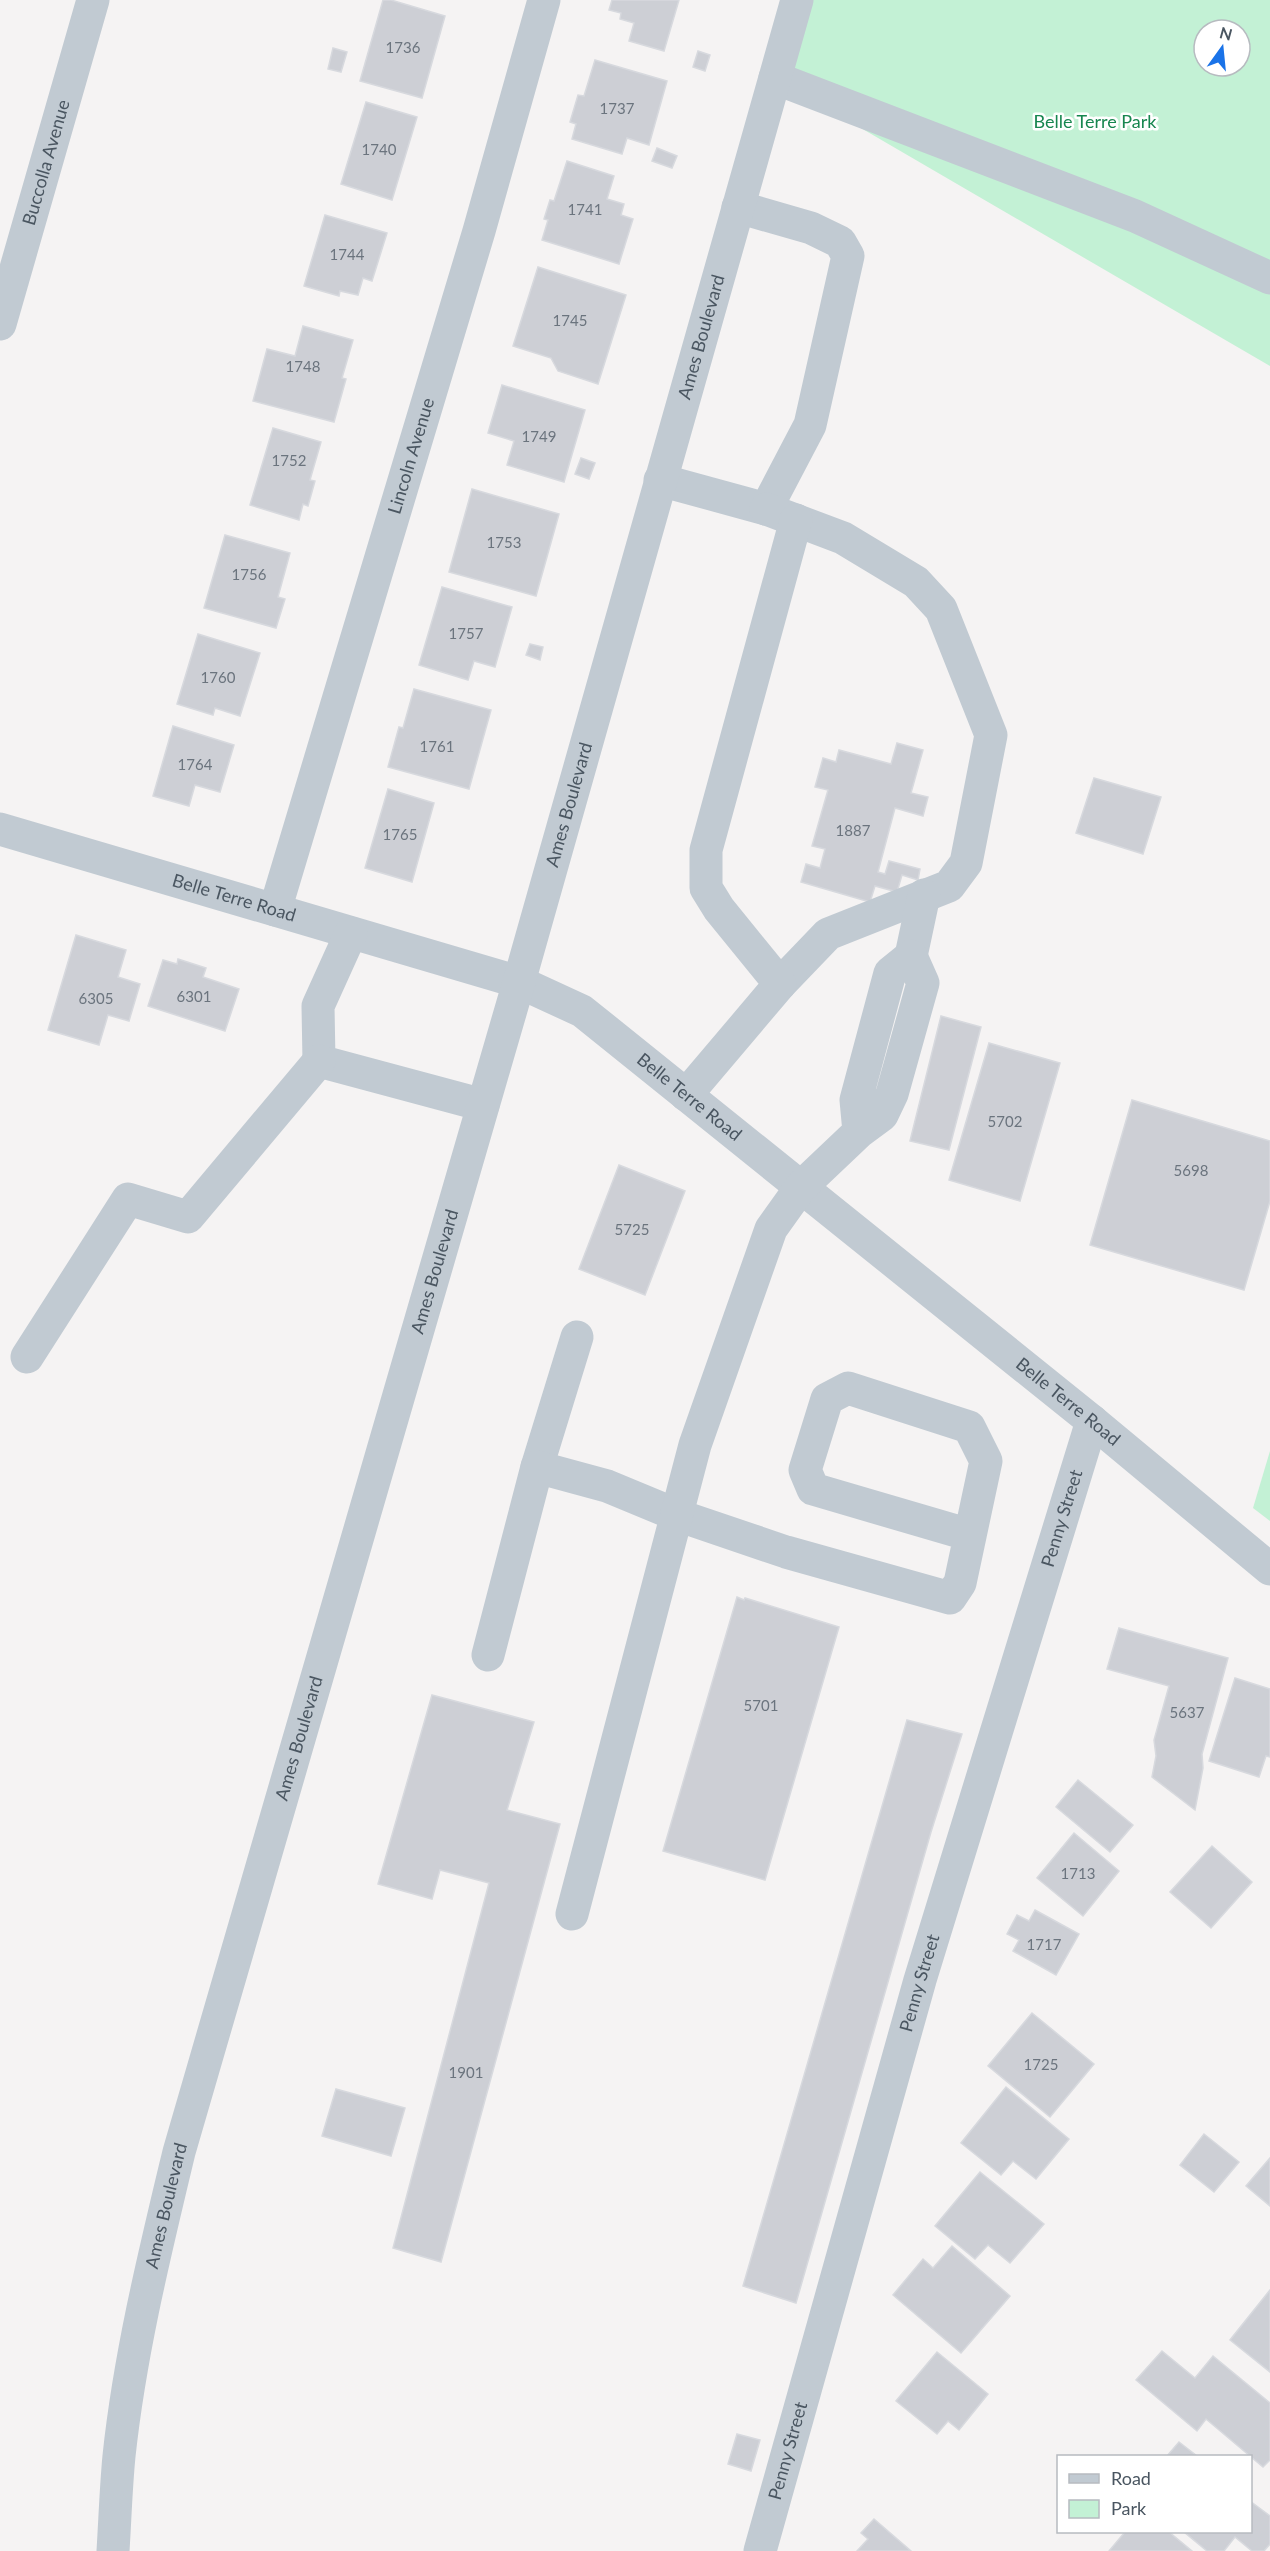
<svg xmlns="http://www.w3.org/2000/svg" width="1270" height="2551" font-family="Lato,sans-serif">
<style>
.green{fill:#c3f1d5;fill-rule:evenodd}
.building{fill:#cdcfd5;stroke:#d7d9de;stroke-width:1.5}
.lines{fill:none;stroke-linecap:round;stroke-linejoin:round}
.minor{stroke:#c1cad2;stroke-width:33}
.labels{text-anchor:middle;stroke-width:5;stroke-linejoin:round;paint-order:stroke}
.number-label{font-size:15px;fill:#6b747e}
.park-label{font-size:18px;fill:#17864f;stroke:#fff}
.street-label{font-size:18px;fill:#4a5661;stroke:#fff}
</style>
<rect width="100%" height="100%" fill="#f5f3f3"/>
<g class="green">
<path d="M805,0H1270V366L775,78ZM1204,30H1240V66H1204Z"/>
<polygon points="1270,1451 1270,1521 1253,1508"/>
</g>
<g class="building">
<polygon points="383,0 391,0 445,16 422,98 360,81"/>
<polygon points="612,0 679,0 664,51 629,41 634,23 620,19 621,13 609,10"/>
<polygon points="333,48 347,52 341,72 328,69"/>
<polygon points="698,51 710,55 705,71 693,67"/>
<polygon points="595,60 667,81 649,145 627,138 622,154 572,139 576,124 570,122 578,95 584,96"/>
<polygon points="366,102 417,117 392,200 341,184"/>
<polygon points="657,148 677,156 672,168 652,161"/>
<polygon points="567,161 614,176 607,199 624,204 621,215 633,219 619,264 542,240 548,220 544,219 550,200 554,201"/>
<polygon points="325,215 387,233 372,281 363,278 358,295 340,291 339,296 304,286"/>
<polygon points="538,267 626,295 598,384 558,371 551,358 513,346"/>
<polygon points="303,326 353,340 342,378 346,379 334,422 253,401 267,349 295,356"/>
<polygon points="502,385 585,410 564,482 507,465 514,441 488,433"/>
<polygon points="273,428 321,442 310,480 315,481 308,506 303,504 299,520 250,505"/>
<polygon points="581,458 595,463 589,479 575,474"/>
<polygon points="472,489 559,514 536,596 449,572"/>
<polygon points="225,535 290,553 278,597 285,599 276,628 204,608"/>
<polygon points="442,587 512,607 495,667 474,661 468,680 419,665"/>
<polygon points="198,634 260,653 240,716 215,708 213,715 177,704"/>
<polygon points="530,644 543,647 540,660 526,655"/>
<polygon points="414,689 491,710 469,789 388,767 399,727 403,728"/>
<polygon points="173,726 234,745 220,792 195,785 189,806 153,796"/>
<polygon points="897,743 923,750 911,793 928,797 923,816 895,808 878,872 885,874 889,861 920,869 918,880 902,875 897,892 875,886 870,902 801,882 806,864 820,868 825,849 812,846 828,790 815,787 823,758 836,762 839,750 891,764"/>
<polygon points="1094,778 1161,797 1143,854 1076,833"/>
<polygon points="388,789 434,803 412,882 365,868"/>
<polygon points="76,935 126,950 118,977 140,984 129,1021 108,1015 99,1045 48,1030"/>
<polygon points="178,959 206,968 203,977 239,989 225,1031 148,1006 163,960 177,964"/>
<polygon points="941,1016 981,1027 949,1150 910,1141"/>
<polygon points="989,1043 1060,1063 1020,1201 949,1180"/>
<polygon points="1132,1100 1270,1141 1270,1201 1244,1290 1090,1245"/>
<polygon points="619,1165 685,1191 645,1295 579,1269"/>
<polygon points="737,1597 744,1600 745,1598 839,1627 765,1880 663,1851"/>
<polygon points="1119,1628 1228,1658 1202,1754 1203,1768 1195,1810 1152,1777 1156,1756 1154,1740 1169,1686 1107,1669"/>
<polygon points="1235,1678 1270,1689 1270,1757 1266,1756 1259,1777 1209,1761"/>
<polygon points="432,1695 534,1722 507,1810 560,1824 441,2262 393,2248 489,1883 440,1870 432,1899 378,1884"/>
<polygon points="907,1720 962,1734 931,1832 796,2303 743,2286"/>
<polygon points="1078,1780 1133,1825 1110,1852 1056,1807"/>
<polygon points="1074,1833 1119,1871 1083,1916 1037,1878"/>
<polygon points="1212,1846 1252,1882 1211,1928 1170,1892"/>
<polygon points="1035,1910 1079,1934 1056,1975 1013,1951 1019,1940 1007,1934 1017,1915 1029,1921"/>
<polygon points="1032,2013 1094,2064 1050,2117 988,2066"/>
<polygon points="1006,2087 1069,2139 1036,2179 1013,2161 1001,2175 961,2143"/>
<polygon points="336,2089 405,2108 391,2156 322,2136"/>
<polygon points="1204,2134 1239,2162 1214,2192 1180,2165"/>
<polygon points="1270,2158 1270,2206 1246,2186"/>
<polygon points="980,2172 1044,2224 1010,2263 988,2245 975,2259 935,2226"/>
<polygon points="952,2246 1010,2296 961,2353 893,2295 923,2259 933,2268"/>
<polygon points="1270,2290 1270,2372 1230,2340"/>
<polygon points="1162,2351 1195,2378 1213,2356 1270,2403 1270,2460 1263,2467 1206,2419 1197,2431 1136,2380"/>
<polygon points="937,2352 988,2394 959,2430 948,2421 937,2434 896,2401"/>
<polygon points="737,2434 760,2440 751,2471 728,2464"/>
<polygon points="1179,2442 1197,2456 1167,2456"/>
<polygon points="1250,2501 1270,2516 1270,2544 1264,2551 1252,2551 1235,2537 1224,2551 1207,2551 1184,2532 1250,2532"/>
<polygon points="874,2519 911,2551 857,2551 868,2539 861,2533"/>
<polygon points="1125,2532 1169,2532 1192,2551 1109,2551"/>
</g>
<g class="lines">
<g class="minor">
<polyline points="775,78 1135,216 1270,278"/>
<path id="s1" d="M0,324L93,0"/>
<polyline points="660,480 766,509 810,425 848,256 840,242 811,228 738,207"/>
<polyline points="766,509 843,538 916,582 941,609 991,735 966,863 949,886 828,934 780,984"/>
<path id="s2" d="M0,829L519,982L582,1011L1092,1421L1270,1569"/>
<path id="s3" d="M275,910L479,231L544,0"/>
<polyline points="351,933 318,1006 319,1061 483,1105"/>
<polyline points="911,956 924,895"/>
<polyline points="686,1095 780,984 719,909 706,888 706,850 796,520"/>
<polyline points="27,1357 128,1199 188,1217 319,1061"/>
<polyline points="537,1467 577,1337"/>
<polyline points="488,1655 537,1467 607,1486 677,1515 786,1552 950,1598 960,1583 986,1461 969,1427 848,1388 827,1399 805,1470 813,1489 970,1535"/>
<polyline points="572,1914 695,1445 771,1229 801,1187 859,1132 882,1115 892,1094 923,983 911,956 890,973 856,1100 859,1132"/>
<path id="s4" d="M113,2551C115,2519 116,2487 119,2456C130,2353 155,2252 179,2152L519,982L797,0"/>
<path id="s5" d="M760,2551L920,1980L1092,1421"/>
</g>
</g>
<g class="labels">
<g class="number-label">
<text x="403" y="53">1736</text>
<text x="617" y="114">1737</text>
<text x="379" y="155">1740</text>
<text x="585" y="215">1741</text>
<text x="347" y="260">1744</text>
<text x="570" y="326">1745</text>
<text x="303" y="372">1748</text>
<text x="539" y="442">1749</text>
<text x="289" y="466">1752</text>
<text x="504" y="548">1753</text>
<text x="249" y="580">1756</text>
<text x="466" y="639">1757</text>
<text x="218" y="683">1760</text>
<text x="437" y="752">1761</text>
<text x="195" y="770">1764</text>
<text x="853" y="836">1887</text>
<text x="400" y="840">1765</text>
<text x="194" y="1002">6301</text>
<text x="96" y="1004">6305</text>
<text x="1005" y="1127">5702</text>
<text x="1191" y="1176">5698</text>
<text x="632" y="1235">5725</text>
<text x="761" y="1711">5701</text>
<text x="1187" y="1718">5637</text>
<text x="1078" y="1879">1713</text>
<text x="1044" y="1950">1717</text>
<text x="1041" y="2070">1725</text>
<text x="466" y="2078">1901</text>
</g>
<g class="park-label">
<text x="1095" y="128">Belle Terre Park</text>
</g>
<g class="street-label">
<text dy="6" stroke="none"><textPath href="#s1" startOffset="168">Buccolla Avenue</textPath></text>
<text dy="6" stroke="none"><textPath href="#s4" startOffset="2294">Ames Boulevard</textPath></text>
<text dy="6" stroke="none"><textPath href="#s3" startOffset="474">Lincoln Avenue</textPath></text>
<text dy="6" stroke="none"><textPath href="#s4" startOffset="1808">Ames Boulevard</textPath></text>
<text dy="6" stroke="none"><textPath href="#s2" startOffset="244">Belle Terre Road</textPath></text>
<text dy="6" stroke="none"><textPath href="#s2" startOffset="748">Belle Terre Road</textPath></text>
<text dy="6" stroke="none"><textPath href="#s4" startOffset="1322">Ames Boulevard</textPath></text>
<text dy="6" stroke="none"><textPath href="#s2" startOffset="1234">Belle Terre Road</textPath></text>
<text dy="6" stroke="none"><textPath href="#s5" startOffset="1076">Penny Street</textPath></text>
<text dy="6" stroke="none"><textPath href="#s4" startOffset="836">Ames Boulevard</textPath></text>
<text dy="6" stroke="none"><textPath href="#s5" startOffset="590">Penny Street</textPath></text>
<text dy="6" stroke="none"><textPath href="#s4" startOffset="350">Ames Boulevard</textPath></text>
<text dy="6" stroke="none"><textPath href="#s5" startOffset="104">Penny Street</textPath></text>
</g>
</g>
<rect x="1057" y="2455" width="195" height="78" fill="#ffffff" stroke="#b7bbc0" stroke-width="1.5"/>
<rect x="1069" y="2474" width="30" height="9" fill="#c1cad2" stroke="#b7bbc0" stroke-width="1.5"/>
<text x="1111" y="2485" font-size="18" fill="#4a5661">Road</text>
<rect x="1069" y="2500" width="30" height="18" fill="#c3f1d5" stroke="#b7bbc0" stroke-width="1.5"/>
<text x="1111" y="2515" font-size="18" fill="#4a5661">Park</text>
<g transform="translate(1222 48) rotate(15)"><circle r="28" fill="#ffffff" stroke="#b7bbc0" stroke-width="1.5"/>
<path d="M0-4.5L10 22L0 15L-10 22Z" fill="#1a73e8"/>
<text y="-9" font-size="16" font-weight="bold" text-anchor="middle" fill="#4a5661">N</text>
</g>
</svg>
